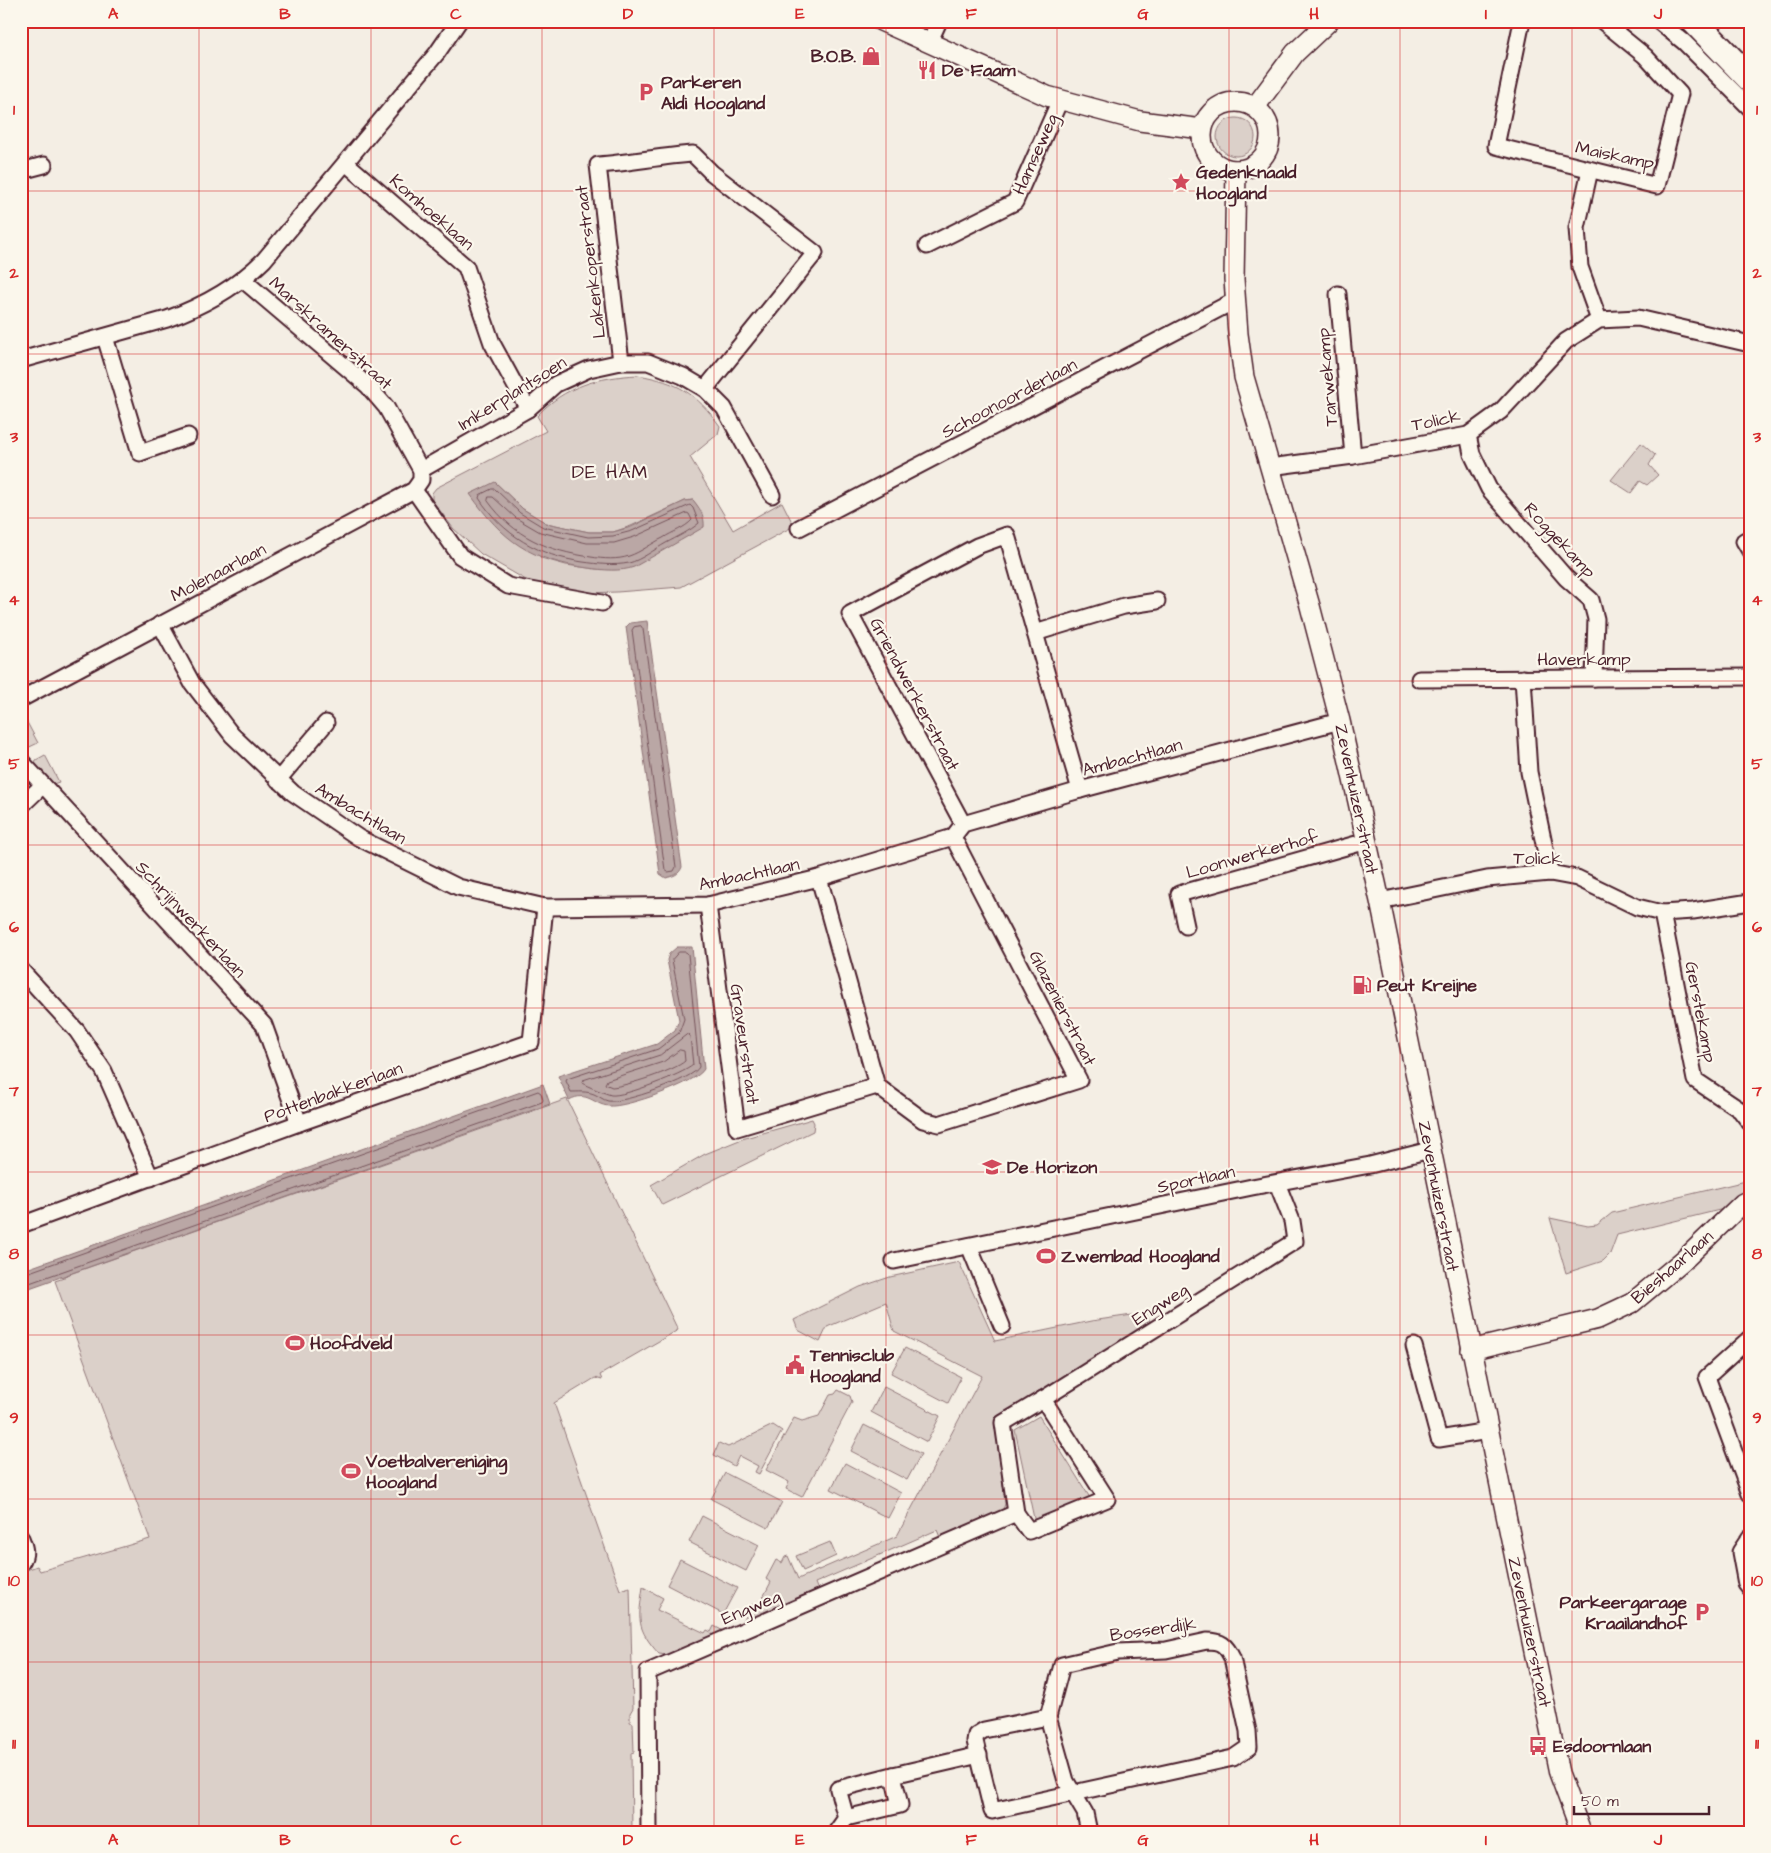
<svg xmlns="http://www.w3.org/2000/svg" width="1771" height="1853" font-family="'Architects Daughter',sans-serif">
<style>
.green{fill:#dbd0c9;stroke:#92787a;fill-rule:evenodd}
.water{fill:#baa7a5;stroke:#8d7174}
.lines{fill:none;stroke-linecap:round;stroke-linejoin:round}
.shore{stroke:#77555c;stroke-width:1}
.minor-casing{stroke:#4a1f2b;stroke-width:19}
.tertiary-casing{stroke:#4a1f2b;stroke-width:22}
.primary-casing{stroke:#4a1f2b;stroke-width:29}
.minor{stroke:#fbf7ec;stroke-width:15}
.tertiary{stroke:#fbf7ec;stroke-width:19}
.primary{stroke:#fbf7ec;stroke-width:25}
.grid{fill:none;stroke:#d62828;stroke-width:1;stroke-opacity:0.55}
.labels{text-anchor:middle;stroke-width:4.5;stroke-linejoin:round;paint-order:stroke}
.poi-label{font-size:18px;font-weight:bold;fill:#4a1f2b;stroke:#fbf7ec;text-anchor:start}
.street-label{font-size:18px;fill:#4a1f2b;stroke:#fbf7ec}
.neighbourhood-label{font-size:19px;letter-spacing:1px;fill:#4a1f2b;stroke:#fbf7ec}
.neatline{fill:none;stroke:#d62828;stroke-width:2}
.grid-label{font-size:16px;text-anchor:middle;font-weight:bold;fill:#d62828}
</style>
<rect width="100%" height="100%" fill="#f4eee4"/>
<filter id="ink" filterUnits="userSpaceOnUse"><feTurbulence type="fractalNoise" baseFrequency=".02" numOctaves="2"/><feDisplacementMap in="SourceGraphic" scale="10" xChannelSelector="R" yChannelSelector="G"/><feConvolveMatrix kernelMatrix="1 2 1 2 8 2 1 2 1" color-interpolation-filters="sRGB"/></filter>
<g filter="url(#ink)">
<g class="green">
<circle cx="1236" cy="137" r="19"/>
<path d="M638,375C678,382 696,393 720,426L718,434L690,457L733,530L782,502L794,526L681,587L617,592L586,593L557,588L526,580L481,554L453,528L432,500V493L436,488L546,431L537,416C564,386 599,377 638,375ZM495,482L523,509L546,523L589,532H613L631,526L685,501L693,500L701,513L615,569H596L566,565L541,558Z"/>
<polygon points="1641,443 1655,455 1649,465 1658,475 1647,485 1640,481 1631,493 1611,480"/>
<polygon points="21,711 38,743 21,751"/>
<polygon points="45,755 59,782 53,784 47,780 35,764 36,760"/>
<polygon points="567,1099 678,1330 600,1375 602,1380 595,1378 554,1403 620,1590 630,1587 633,1708 630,1713 630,1722 633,1723 634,1752 631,1753 632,1832 21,1832 21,1572 37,1566 40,1571 150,1539 55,1281 64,1278 64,1276"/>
<polygon points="812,1119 814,1123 813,1131 662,1205 651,1185 705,1154 742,1139"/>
<polygon points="1750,1180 1750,1193 1732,1207 1617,1235 1610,1254 1603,1261 1566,1273 1550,1218 1588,1226 1597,1225 1612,1213"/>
<polygon points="959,1262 995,1341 1091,1321 1146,1313 1151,1324 996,1419 1005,1504 1002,1512 942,1542 937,1530 815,1583 819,1593 738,1630 753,1604 758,1607 771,1582 766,1579 776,1560 782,1563 785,1557 788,1556 798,1579 897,1536 982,1376 894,1331 886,1302 827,1327 820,1342 798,1330 794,1320 860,1287 890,1277"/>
<polygon points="905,1348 961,1377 948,1403 891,1373"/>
<polygon points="884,1387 940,1416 927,1442 871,1412"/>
<polygon points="838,1390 850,1396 852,1402 802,1497 786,1489 789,1482 766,1470 794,1418 802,1421 819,1416 830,1395 835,1394"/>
<polygon points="1039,1416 1092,1501 1035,1523 1015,1430"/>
<polygon points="773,1425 782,1431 759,1474 755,1472 758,1466 739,1456 734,1466 714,1455 719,1443 728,1447"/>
<polygon points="864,1425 921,1454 907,1480 851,1451"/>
<polygon points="845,1463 901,1493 888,1518 831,1489"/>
<polygon points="725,1473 782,1502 768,1528 711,1499"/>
<polygon points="702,1516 759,1545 746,1571 689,1542"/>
<polygon points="830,1542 836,1556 803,1571 796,1556"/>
<polygon points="680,1559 737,1588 723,1614 667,1585"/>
<path d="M643,1587L663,1598L657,1610L705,1633L707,1630L711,1632L714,1626L729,1634L677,1656L659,1654C636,1628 638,1620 643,1587Z"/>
</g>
<g class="water">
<path d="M495,482L523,509L546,523L589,532H613L631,527L685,501L693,500C700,508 705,517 704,527C688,536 673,545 657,554C649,558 642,563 634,567C621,572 602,570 588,568C530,560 504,542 470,494Z"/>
<path d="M647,621L682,867C679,875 673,876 666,878L660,874L626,627L630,623Z"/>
<path d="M677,947H692L704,1069C697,1083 625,1108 609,1106C593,1105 588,1090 569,1100L558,1076L657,1044L675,1030L679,1020L667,960L669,954Z"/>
<polygon points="543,1084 550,1104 21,1291 21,1271"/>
</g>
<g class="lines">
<g class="shore">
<path d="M492,489H495L520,513L543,527L588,537L613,536L632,531L690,505L693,508L699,523C690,531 677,537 666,543C655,549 641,560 629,563C614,566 598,564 583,562C539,556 503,535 479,498L480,495Z"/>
<path d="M489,497H493L516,518L540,532L587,543H614L634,537L687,513L689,514L692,520C685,528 672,532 663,538C652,543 641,552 629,556C618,560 603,559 591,557C548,551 514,537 488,501Z"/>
<polygon points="641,626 643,629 676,867 674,871 668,872 665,870 632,630 634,627"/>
<path d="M679,952H686L688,954L699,1067C694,1079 622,1104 608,1101C603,1100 599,1096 594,1094C586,1091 579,1092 571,1092L566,1081L567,1079L658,1049L679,1033L684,1019L672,960Z"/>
<path d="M688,1034L690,1036L693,1065C683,1074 624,1097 611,1095C607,1094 586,1086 582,1083L583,1080L660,1055Z"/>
<path d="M680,1050L684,1051L685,1061C674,1071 626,1086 612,1087L605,1084L607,1080L663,1062Z"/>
<polyline points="21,1275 538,1091 541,1093 543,1100 542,1102 21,1286"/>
</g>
<g class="minor-casing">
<g id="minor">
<polyline points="1522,21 1496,146 1657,186 1680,94 1645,56 1602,21"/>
<polyline points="1658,21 1684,42 1750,108"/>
<polyline points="929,43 939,21"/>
<polyline points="346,163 466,267 492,343 528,409"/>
<polyline points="1590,170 1577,228 1580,267 1599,320"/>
<polyline points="21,171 44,165"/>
<polyline points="927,246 1015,202 1060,100"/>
<polyline points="1338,294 1353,456"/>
<polyline points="105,337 140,453 188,436"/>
<path d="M21,360L167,319C203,306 237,287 264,260L437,53L459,21"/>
<path d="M621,362L598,165C630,163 661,156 693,154L712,173L815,253L705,389"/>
<polyline points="1468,435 1472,454 1489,489 1566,578 1591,600 1596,619 1594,678"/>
<polyline points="1270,467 1353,456 1468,435 1501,411 1566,341 1599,320 1638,318 1750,344"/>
<polyline points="421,470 528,409 556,384 589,369 621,362 648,362 683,376 705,389 724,408 772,495"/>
<polyline points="414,490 460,556 508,586 602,603"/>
<polyline points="799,528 1236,300"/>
<polyline points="1750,538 1744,541 1750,551"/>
<polyline points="160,624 192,683 232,735 293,793 359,838 458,887 545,907 708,905 819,878 953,837 963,824 1080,790 1340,721"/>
<polyline points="1035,633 1124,606 1157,601"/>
<polyline points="1523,678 1529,772 1550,873"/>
<polyline points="1419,679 1750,677"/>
<polyline points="21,699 414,490 421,480 421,470 386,407 368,386 242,279"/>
<polyline points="21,761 264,1025 299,1123"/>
<polyline points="278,780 326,723"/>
<polyline points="21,806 43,785"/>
<polyline points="963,824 850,614 977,546 1007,535 1080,790"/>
<polyline points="819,878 877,1086 923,1120 939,1124 1079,1080 953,837"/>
<polyline points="1380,901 1487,879 1550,873 1577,878 1637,907 1662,913 1693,911 1750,902"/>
<polyline points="708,905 737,1128 877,1086"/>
<polyline points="1662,913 1695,1080 1740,1110 1750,1123"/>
<polyline points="1186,926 1179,894 1367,841"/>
<polyline points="21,970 77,1031 104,1071 151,1178"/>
<polyline points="21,1225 299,1123 531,1042 545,907"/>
<polyline points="969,1246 1002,1326"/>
<polyline points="894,1261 1252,1187 1370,1165 1430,1150"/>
<polyline points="1750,1338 1707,1377 1750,1494"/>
<polyline points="1414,1346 1439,1439 1488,1431"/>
<polyline points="1016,1513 1003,1423 1043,1399"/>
<polyline points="1750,1537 1740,1552 1746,1584 1750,1589"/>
<path d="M21,1538C25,1548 27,1554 21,1563"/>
<path d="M1207,1641C1221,1641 1226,1645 1232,1658L1248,1731L1249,1747L1233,1758L992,1811L975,1741L976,1735L984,1730L1048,1717L1062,1665L1118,1652L1166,1650Z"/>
<polyline points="1048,1717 1066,1781 1085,1813 1089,1832"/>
<polyline points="846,1818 838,1789 893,1775"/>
<polyline points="649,1832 648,1672 1016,1513 1029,1531 1107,1499 1043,1399 1295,1241 1292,1221 1277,1183"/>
<polyline points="836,1832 846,1818 900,1805 893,1775 979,1755"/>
</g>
</g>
<g class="tertiary-casing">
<g id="tertiary">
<polyline points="881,21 1047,96 1140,121 1202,129"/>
<circle cx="1236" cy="136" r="34"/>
<polyline points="1255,107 1295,53 1329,21"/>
<polyline points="1236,170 1234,279 1238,334 1244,377 1310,606 1340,721 1380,901 1559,1773 1581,1832"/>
<polyline points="1471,1350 1598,1319 1632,1303 1687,1257 1743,1203 1750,1200"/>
</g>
</g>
<g class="primary-casing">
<polyline id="primary" points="1694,21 1750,79"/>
</g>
<use href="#minor" class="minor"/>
<use href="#tertiary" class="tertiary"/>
<use href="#primary" class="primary"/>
</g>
</g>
<path class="grid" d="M199,21V1832M371,21V1832M542,21V1832M714,21V1832M886,21V1832M1057,21V1832M1229,21V1832M1400,21V1832M1572,21V1832M21,191H1750M21,354H1750M21,518H1750M21,681H1750M21,845H1750M21,1008H1750M21,1172H1750M21,1335H1750M21,1499H1750M21,1662H1750"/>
<defs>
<g id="shop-bare" transform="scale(1.5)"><path d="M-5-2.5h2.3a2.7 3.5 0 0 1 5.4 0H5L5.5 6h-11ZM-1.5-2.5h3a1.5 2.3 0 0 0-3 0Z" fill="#d1495b" stroke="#fbf7ec" stroke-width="2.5" paint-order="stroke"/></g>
<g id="restaurant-bare" transform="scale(1.5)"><path d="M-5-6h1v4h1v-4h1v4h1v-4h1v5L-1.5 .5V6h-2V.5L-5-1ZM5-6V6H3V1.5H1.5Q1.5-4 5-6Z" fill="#d1495b" stroke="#fbf7ec" stroke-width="2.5" paint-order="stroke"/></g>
<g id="parking-bare" transform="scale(1.5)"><path d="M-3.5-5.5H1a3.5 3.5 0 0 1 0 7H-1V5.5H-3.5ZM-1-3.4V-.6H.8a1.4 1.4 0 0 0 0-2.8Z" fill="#d1495b" stroke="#fbf7ec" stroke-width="2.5" paint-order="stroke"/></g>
<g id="sight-bare" transform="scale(1.5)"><path d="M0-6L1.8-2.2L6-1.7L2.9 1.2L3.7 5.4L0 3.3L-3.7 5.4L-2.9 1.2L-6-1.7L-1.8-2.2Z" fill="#d1495b" stroke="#fbf7ec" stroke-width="2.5" paint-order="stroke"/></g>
<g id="fuel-bare" transform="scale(1.5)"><path d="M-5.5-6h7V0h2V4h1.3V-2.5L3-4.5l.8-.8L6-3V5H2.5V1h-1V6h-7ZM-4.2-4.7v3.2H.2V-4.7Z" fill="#d1495b" stroke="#fbf7ec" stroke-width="2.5" paint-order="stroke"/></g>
<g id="school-bare" transform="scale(1.5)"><path d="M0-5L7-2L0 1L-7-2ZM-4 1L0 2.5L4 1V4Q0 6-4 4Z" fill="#d1495b" stroke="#fbf7ec" stroke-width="2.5" paint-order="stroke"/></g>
<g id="stadium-bare" transform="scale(1.5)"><path d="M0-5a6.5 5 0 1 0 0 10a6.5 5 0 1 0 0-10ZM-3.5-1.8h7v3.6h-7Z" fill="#d1495b" stroke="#fbf7ec" stroke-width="2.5" paint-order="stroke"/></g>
<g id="civic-bare" transform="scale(1.5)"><path d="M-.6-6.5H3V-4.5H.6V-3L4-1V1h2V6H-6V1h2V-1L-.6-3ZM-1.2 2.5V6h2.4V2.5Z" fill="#d1495b" stroke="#fbf7ec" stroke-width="2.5" paint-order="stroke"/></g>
<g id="bus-bare" transform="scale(1.5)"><path d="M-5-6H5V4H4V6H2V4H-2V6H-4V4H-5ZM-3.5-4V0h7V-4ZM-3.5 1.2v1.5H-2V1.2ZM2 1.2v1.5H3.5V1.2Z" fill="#d1495b" stroke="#fbf7ec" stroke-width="2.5" paint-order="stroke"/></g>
</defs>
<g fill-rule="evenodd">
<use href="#shop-bare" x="871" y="56"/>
<use href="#restaurant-bare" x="927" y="70"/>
<use href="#parking-bare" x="646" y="92"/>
<use href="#sight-bare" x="1181" y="182"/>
<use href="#fuel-bare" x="1362" y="985"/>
<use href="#school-bare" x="992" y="1167"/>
<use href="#stadium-bare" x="1046" y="1256"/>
<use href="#stadium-bare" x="295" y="1343"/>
<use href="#civic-bare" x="795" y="1365"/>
<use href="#stadium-bare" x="351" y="1471"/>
<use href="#parking-bare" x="1702" y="1612"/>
<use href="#bus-bare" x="1538" y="1746"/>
</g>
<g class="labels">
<g class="poi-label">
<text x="856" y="62" text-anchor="end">B.O.B.</text>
<text x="942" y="76">De Faam</text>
<text x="661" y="88">Parkeren<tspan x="661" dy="21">Aldi Hoogland</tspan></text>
<text x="1196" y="178">Gedenknaald<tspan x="1196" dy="21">Hoogland</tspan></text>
<text x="1377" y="991">Peut Kreijne</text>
<text x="1007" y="1173">De Horizon</text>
<text x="1061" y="1262">Zwembad Hoogland</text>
<text x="310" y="1349">Hoofdveld</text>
<text x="810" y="1361">Tennisclub<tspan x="810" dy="21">Hoogland</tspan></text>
<text x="366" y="1467">Voetbalvereniging<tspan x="366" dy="21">Hoogland</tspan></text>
<text x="1687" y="1608" text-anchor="end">Parkeergarage<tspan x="1687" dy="21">Kraailandhof</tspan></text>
<text x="1553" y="1752">Esdoornlaan</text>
</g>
<g class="street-label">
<text transform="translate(1035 154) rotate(-66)" y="6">Hamseweg</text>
<text transform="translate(1615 155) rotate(12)" y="6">Maiskamp</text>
<text transform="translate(432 212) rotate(41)" y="6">Komhoeklaan</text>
<text transform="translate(590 262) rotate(-97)" y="6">Lakenkoperstraat</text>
<text transform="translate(331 333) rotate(42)" y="6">Marskramerstraat</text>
<text transform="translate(1327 377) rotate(-95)" y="6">Tarwekamp</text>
<text transform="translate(512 393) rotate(-32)" y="6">Imkerplantsoen</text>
<text transform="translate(1009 398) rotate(-28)" y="6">Schoonoorderlaan</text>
<text transform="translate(1436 420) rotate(-12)" y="6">Tolick</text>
<text transform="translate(1560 540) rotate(47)" y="6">Roggekamp</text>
<text transform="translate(218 572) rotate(-28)" y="6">Molenaarlaan</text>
<text x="1584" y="665">Haverkamp</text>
<text transform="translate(915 694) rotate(62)" y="6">Griendwerkerstraat</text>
<text transform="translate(1132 757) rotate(-15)" y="6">Ambachtlaan</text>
<text transform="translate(1357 799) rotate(78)" y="6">Zevenhuizerstraat</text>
<text transform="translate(361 813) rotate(31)" y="6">Ambachtlaan</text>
<text transform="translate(1252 854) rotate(-16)" y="6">Loonwerkerhof</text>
<text x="1538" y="864">Tolick</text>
<text transform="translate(749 874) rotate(-12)" y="6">Ambachtlaan</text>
<text transform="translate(191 919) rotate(47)" y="6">Schrijnwerkerlaan</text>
<text transform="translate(1063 1008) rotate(63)" y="6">Glazenierstraat</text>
<text transform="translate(1701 1012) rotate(79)" y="6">Gerstekamp</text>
<text transform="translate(745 1044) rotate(82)" y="6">Graveurstraat</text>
<text transform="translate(333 1092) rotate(-20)" y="6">Pottenbakkerlaan</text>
<text transform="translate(1196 1179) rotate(-12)" y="6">Sportlaan</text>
<text transform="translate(1439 1196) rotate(79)" y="6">Zevenhuizerstraat</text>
<text transform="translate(1672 1267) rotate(-41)" y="6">Bieshaarlaan</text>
<text transform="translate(1160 1304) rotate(-32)" y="6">Engweg</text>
<text transform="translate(751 1607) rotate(-23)" y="6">Engweg</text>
<text transform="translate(1153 1629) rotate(-8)" y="6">Bosserdijk</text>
<text transform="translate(1530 1632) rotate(78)" y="6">Zevenhuizerstraat</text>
</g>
<g class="neighbourhood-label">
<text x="610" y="478">DE HAM</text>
</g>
</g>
<rect width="1771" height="1853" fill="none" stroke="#fbf7ec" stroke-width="55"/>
<path d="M1574 1806v8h135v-8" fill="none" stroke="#4a1f2b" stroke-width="2.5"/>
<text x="1581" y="1806" font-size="15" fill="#4a1f2b" stroke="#fbf7ec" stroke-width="4" paint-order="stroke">50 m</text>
<rect x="28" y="28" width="1716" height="1798" class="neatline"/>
<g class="grid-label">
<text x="113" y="19">A</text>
<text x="285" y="19">B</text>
<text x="456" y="19">C</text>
<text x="628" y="19">D</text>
<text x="800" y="19">E</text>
<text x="971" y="19">F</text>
<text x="1143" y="19">G</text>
<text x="1314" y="19">H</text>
<text x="1486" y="19">I</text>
<text x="1658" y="19">J</text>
<text x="14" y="115">1</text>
<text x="1757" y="115">1</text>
<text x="14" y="278">2</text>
<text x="1757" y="278">2</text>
<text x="14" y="442">3</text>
<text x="1757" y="442">3</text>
<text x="14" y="605">4</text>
<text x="1757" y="605">4</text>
<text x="14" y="769">5</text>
<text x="1757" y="769">5</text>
<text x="14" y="932">6</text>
<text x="1757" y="932">6</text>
<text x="14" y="1096">7</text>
<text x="1757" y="1096">7</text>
<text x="14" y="1259">8</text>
<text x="1757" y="1259">8</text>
<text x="14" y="1423">9</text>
<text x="1757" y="1423">9</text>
<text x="14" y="1586">10</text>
<text x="1757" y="1586">10</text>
<text x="14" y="1749">11</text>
<text x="1757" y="1749">11</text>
<text x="113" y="1845">A</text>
<text x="285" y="1845">B</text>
<text x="456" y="1845">C</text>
<text x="628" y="1845">D</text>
<text x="800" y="1845">E</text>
<text x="971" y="1845">F</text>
<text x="1143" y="1845">G</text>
<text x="1314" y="1845">H</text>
<text x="1486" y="1845">I</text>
<text x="1658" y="1845">J</text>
</g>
</svg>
